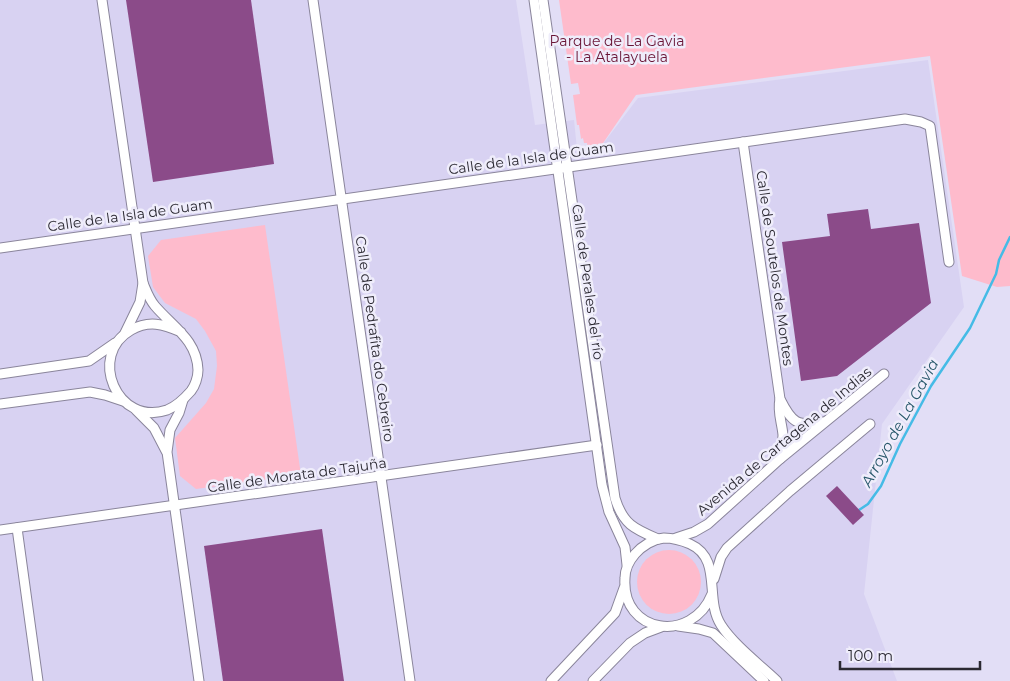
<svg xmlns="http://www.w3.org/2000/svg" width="1010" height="681" font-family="Montserrat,sans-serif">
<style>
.built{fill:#d8d2f2}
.green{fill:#febbcc}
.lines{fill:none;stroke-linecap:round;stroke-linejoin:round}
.stream{stroke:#45bbe6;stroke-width:2.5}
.building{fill:#8b4b89}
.minor-casing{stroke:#8a859b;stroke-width:11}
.minor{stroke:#fff;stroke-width:9}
.labels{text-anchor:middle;stroke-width:5;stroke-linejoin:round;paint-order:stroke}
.park-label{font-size:14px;fill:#691435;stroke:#efedfb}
.street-label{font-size:14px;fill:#2b2932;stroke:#efedfb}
.water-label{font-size:15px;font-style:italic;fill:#28586b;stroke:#efedfb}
</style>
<rect width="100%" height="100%" fill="#e2def6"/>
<polygon class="built" points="0,0 516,0 535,125 574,120 577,149 586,154 596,153 638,98 928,60 964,307 882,424 864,594 897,681 0,681"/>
<g class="green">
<polygon points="559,0 1010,0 1010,286 997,287 962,276 930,56 636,95 599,149 588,150 587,143 584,143 583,138 581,139 579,125 577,125 573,95 580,94 578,83 571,84"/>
<polygon points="265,225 301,475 196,489 180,476 175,438 206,403 214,389 217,366 216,351 205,331 196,319 165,303 153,287 148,256 161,240"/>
<circle cx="669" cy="582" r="32"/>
</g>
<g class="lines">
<polyline class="stream" points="859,510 868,504 881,486 900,444 931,386 970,328 996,274 999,260 1010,237"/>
</g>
<g class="building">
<polygon points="126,0 251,0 274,164 153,182"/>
<polygon points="868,209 871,229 919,223 931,303 837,376 801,381 782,242 830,236 827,214"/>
<polygon points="837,486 864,515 853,525 826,496"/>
<polygon points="322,529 344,681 223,681 204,546"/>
</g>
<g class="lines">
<g class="minor-casing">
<g id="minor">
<polyline points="102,0 143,283 140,302 125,333"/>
<polyline points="313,0 410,681"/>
<polyline points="534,0 602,485 609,512 625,547 627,565"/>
<path d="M543,0L615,498C623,524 634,529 658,539"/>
<path d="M743,142L780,399C792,423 797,427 824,422"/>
<polyline points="0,248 905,119 921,122 930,126 949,262"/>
<path d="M143,283C146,290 149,299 155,306C173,327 197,340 198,370C198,377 195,386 191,391C184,399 177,406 167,410C117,427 87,355 131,330C149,320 163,324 181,332"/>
<polyline points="0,374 89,361 115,343"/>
<path d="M780,399C777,411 782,423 783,435C783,444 782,451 780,459"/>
<polyline points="183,400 179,413 170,430 167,452 199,681"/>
<polyline points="0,404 90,392 105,395 123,401"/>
<polyline points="136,410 154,428 166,451"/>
<polyline points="17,528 38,681"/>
<polyline points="0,530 597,445"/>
<polyline points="676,538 694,532 708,524 780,459 884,374"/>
<polyline points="714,579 721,557 727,548 790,491 870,424"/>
<path d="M712,594C692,644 621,634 625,578C625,569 629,561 635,554C642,546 653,539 664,538C673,538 681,540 690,544C723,559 704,599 721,625C733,644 760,665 777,681"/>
<polyline points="678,626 699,629 713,633 764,681"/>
<polyline points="551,681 615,613 624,588"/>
<polyline points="593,681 630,643 645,633 661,627"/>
</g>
</g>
<use href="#minor" class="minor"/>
</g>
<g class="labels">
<g class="park-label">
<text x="617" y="46">Parque de La Gavia<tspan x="617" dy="16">- La Atalayuela</tspan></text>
</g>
<g class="street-label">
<text transform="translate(531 158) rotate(-8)" y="5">Calle de la Isla de Guam</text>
<text transform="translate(130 215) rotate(-8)" y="5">Calle de la Isla de Guam</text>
<text transform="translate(775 268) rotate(82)" y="5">Calle de Soutelos de Montes</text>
<text transform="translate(588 282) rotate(82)" y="5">Calle de Perales del río</text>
<text transform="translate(375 339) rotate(82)" y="5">Calle de Pedrafita do Cebreiro</text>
<text transform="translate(784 441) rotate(-40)" y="5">Avenida de Cartagena de Indias</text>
<text transform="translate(297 475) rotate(-8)" y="5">Calle de Morata de Tajuña</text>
</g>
<g class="water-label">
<text transform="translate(900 423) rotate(-61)" y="5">Arroyo de La Gavia</text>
</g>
</g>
<path d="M840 661v8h140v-8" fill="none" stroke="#2b2932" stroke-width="2.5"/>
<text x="848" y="661" font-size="15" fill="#2b2932" stroke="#efedfb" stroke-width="4" paint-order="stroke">100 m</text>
</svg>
